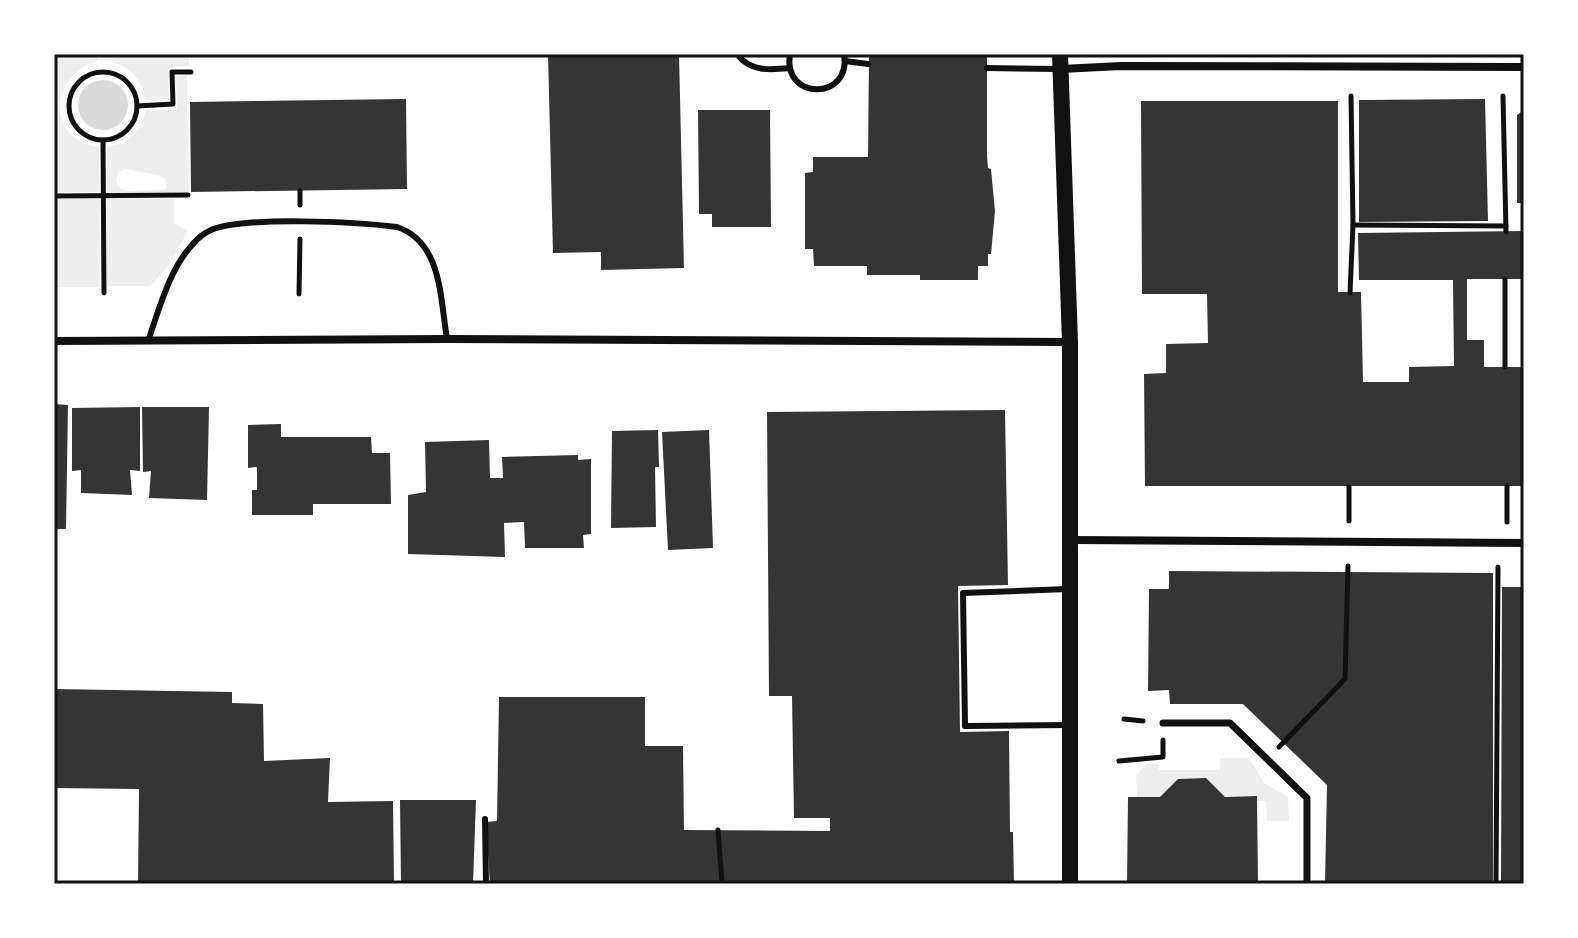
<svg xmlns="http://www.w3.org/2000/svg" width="1578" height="938" font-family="'Golos Text',sans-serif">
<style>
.green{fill:#eee;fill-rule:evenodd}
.water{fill:#d9d9d9}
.building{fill:#353535}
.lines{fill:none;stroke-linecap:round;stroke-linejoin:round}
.path{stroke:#111;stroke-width:5}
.service{stroke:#111;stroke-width:6}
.pedestrian{stroke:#111;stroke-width:7}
.minor{stroke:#111;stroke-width:8}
.secondary{stroke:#111;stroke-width:16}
.neatline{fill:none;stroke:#111;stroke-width:3}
</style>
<rect width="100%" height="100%" fill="#fff"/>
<g class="green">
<path d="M54,54H189V66L168,68L169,100L146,101C142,79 130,66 108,61L107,58L98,57L97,61C48,76 46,141 99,147V192H54Z"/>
<path d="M187,75L189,192L107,193V147C129,144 141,131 146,110H177L176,76ZM125,169L159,175L165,179L167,187L162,190L126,191L118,187L116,181L118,172Z"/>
<polygon points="100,198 99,287 54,287 54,199"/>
<polygon points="107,198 174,199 174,223 188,231 167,267 150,286 107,286"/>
<polygon points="1220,758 1249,758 1264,783 1288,797 1289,821 1267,821 1266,801 1257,801 1257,796 1225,797 1205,778 1178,779 1160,797 1137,797 1136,776 1146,764 1158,764 1159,770 1220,770"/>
</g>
<circle class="water" cx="103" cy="105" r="25"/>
<g class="building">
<polygon points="548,54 679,54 684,268 601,270 601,252 553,253"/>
<polygon points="869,54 987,54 987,156 988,168 991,169 995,211 991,254 988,254 988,266 978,266 978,280 920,280 920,275 867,275 867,266 814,266 813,249 805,249 805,173 813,172 813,157 868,157"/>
<polygon points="406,99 407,189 191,192 190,102"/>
<polygon points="1485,99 1488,221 1359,222 1359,100"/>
<polygon points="1141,101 1338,101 1338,292 1361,292 1363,382 1409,382 1409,367 1454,366 1453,280 1359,280 1358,233 1524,231 1524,279 1467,279 1467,340 1484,340 1484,367 1524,367 1524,486 1145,486 1144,374 1166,373 1166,344 1208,343 1207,294 1142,294"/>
<polygon points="698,110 770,110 771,227 712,227 712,214 699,214"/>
<polygon points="1524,110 1524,203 1517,203 1517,115"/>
<polygon points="54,404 68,405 66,529 54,529"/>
<polygon points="140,407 140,471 130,470 132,495 81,493 81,470 72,471 72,408"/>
<polygon points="142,407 209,407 207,500 149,498 151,471 143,472"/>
<polygon points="1005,410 1008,585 958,586 960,732 1009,731 1010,832 1013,832 1014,884 490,884 486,822 497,821 499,697 645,697 645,746 683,746 684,830 830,831 830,818 794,818 792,696 769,696 767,412"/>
<polygon points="281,424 281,437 371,437 372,453 390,453 391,504 313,504 313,515 252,515 252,490 257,490 257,467 248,468 248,425"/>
<polygon points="658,430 659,467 655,467 656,527 611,528 612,431"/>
<polygon points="709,430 713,548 668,550 662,432"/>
<polygon points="489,440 490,478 503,478 502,457 578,455 578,460 591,459 591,534 583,535 584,548 525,548 524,522 504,523 505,557 408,554 408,495 426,492 425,442"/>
<polygon points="1169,571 1493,573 1493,884 1325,884 1327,785 1243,704 1170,704 1169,690 1148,691 1149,589 1169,589"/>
<polygon points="1502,587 1524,587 1524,884 1501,884"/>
<polygon points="54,689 232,692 232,703 263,704 264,761 330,758 328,802 393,801 394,884 138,884 139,789 54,788"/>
<polygon points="1206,778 1225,797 1257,796 1258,884 1127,884 1128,797 1160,797 1178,779"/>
<polygon points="400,800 476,800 473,884 401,884"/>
</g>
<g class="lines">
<g class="path">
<circle cx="103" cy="106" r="34"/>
<polyline points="1503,96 1506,232"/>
<polyline points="137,106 173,104 172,72 191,72"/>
<polyline points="103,140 104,293"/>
<polyline points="54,196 188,195"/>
<polyline points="300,205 300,191"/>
<polyline points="1353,225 1506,226"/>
<polyline points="1350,293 1353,225 1351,96"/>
<polyline points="299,294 300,239"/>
<polyline points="1505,367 1505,279"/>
<polyline points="1507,486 1507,522"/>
<polyline points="1349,487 1349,521"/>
<polyline points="1124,719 1143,721"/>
<polyline points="1279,747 1345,679 1348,566"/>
<polyline points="1119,761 1163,757 1163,740"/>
<polyline points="718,830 722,884"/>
<polyline points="1496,884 1498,567"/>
</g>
<g class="service">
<path d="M737,54C750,72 770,70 790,68"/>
<path d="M790,54C782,101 852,101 844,54"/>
<polyline points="845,61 868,64"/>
<polyline points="987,68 1059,69"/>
<path d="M148,341C159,310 169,270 192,245C197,239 204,233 211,230C245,216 358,222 397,227C442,242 440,298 447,339"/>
<polyline points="1068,725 965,726 963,593 1068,589"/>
<polyline points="485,819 486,884"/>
</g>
<polyline class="pedestrian" points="1163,723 1230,723 1307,798 1307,884"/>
<g class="minor">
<polyline points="1061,69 1121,66 1524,67"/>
<polyline points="54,341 447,339 1070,342"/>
<polyline points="1072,540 1524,543"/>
</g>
<polyline class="secondary" points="1060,54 1070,342 1070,884"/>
</g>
<rect width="1578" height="938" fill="none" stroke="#ffffff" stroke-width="112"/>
<rect x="56" y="56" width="1466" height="826" class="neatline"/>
</svg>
